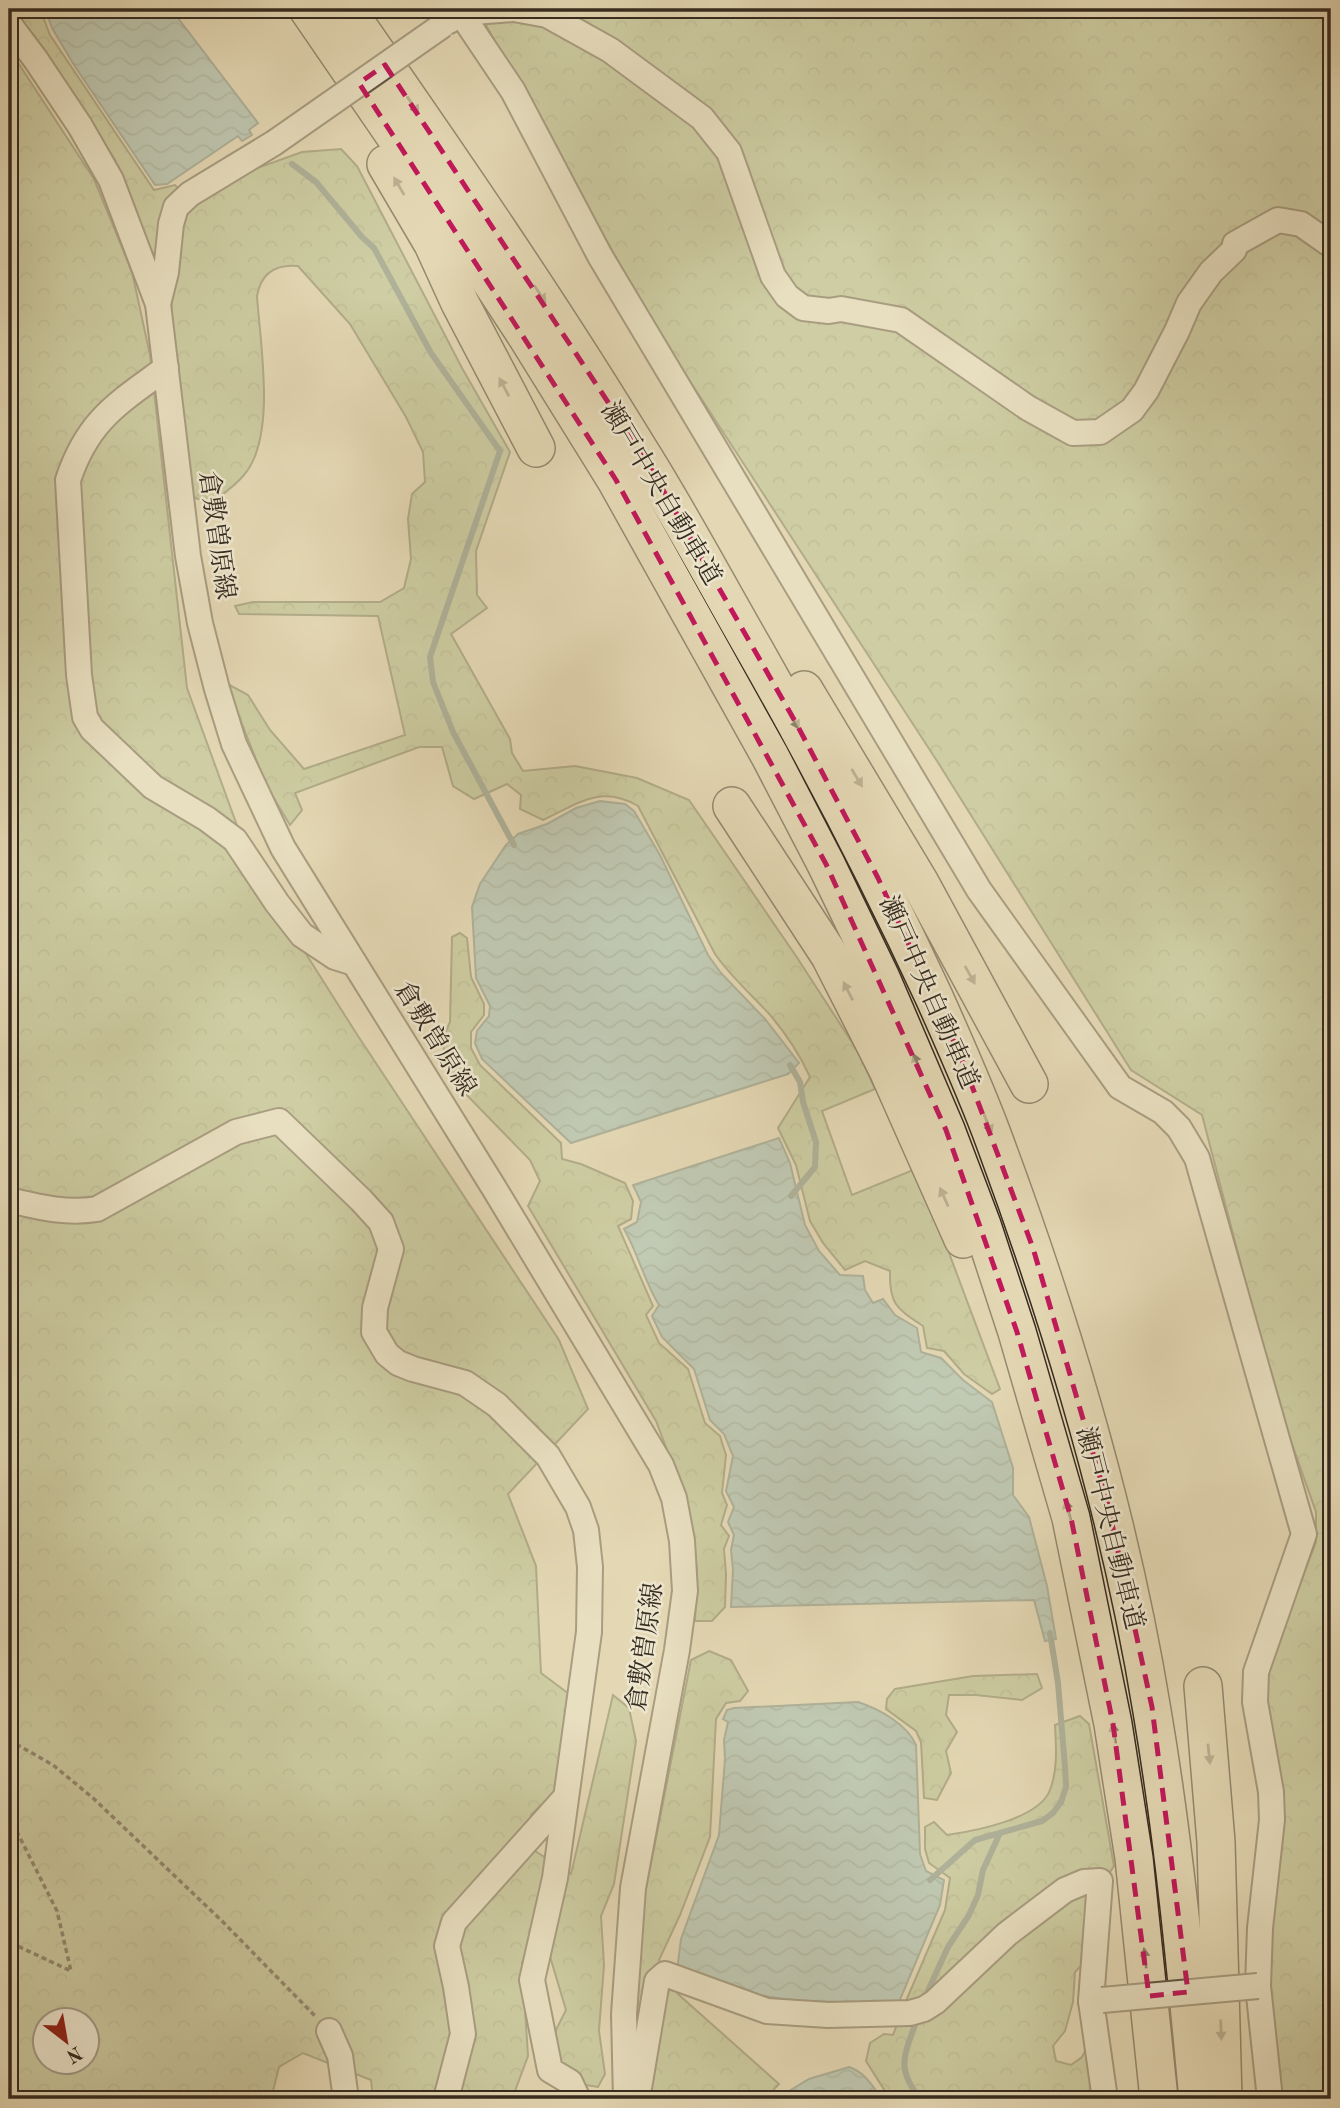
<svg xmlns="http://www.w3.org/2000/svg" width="1340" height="2108" font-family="'Old Standard TT','Noto Serif JP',serif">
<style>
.forest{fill:url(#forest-crowns);stroke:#757556;stroke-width:2;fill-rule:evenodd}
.water{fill:url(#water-waves);stroke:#708078;stroke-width:2}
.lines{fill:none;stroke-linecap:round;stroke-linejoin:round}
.stream{stroke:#708078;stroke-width:6}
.minor-casing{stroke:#625644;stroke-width:28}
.highway-casing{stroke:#362b1f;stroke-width:40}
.path{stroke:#362b1f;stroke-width:3.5;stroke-dasharray:5 3.5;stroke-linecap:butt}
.minor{stroke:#ede6ce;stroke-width:24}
.highway{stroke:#e4d8b4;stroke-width:37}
.minor-bridge-casing{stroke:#625644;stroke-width:28;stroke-linecap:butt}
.minor-bridge{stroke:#ede6ce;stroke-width:24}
.oneway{fill:#8d826a}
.marked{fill:none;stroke:#c2185b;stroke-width:5;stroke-dasharray:14 9;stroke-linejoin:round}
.labels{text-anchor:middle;stroke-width:5;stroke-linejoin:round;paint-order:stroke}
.street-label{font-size:26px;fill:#362b1f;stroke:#ede6ce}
</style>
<defs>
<pattern id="forest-crowns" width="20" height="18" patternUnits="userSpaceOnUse" patternTransform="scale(1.75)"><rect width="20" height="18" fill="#b4bf8e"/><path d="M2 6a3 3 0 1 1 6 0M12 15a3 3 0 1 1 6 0" fill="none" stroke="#9ba47a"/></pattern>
<pattern id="water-waves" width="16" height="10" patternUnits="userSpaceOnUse" patternTransform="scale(1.75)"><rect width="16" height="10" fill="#97b9b3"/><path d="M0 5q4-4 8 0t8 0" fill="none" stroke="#7c9791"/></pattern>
</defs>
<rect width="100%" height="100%" fill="#e4d8b4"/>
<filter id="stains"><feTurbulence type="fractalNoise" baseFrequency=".00286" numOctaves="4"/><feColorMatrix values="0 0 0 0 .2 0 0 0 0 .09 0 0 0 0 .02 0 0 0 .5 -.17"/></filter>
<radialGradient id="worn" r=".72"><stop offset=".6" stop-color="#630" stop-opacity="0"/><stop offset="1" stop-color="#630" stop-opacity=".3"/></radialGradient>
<g class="forest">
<polygon points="12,9 40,9 50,35 154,190 175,185 179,189 156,253 148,252 115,160 67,84"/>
<polygon points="477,9 1331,9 1331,2099 1281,2099 1278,2055 1268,2000 1264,1686 1275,1649 1316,1542 1316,1512 1276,1399 1202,1115 1131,1070 937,761 656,329"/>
<path d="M9,49L94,179L132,272L150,355L187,688L254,872L358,1036L559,1340L588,1409L508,1494L536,1566L541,1673L569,1694L557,1789L531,1815L535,1851L571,1874L613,1695L629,1708L636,1741L614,1884L601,1916L604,1965L599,2031L605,2074L598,2087L586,2085L556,2065V2030L566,2010L548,1950L522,1962L528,2056L512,2099H373L371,2080L303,2053L279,2067L271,2099H9ZM46,2021H88V2062H46Z"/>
<path d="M341,149L357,166L462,368L510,452L476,551L477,595L487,608L451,634L510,739L512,753L523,771L575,766L637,778L689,800L796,956L857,1050L875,1089L822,1111L852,1195L913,1170L940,1229L1000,1389L992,1394L964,1374L944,1351L927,1348L923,1326C896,1308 889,1304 890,1271L865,1261L845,1270L823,1243L810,1221L796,1165L778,1128L810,1077C800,1055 787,1035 771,1016C752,995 731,977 715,954L638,806C600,784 578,804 543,820L520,809L521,795L507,784L474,799L453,786L442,747H419L295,793L302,810L290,825L266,785L226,683L248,695L270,730L304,769L405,735L378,616L239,614L235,606L253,602H380L404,588L411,559L408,519L412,494L425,482L423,452L406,417L350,324L298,266C275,264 261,273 257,296C260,343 277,437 244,475C235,486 223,494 211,503L195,498L189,491L171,312L178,231L188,209L238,175L302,152Z"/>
<polygon points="460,933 467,938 471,977 484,1004 484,1015 471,1032 471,1048 480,1065 561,1143 562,1159 581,1164 625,1183 633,1201 631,1219 618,1226 653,1306 646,1315 659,1343 688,1369 705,1423 720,1436 726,1455 722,1493 727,1505 721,1525 729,1536 724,1549 726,1574 725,1607 712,1621 695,1621 697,1571 691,1533 675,1471 656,1421 528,1206 540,1181 530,1160 457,1085 448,1069 442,1040 450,1022 452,937"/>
<polygon points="709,1651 731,1660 748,1691 740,1701 726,1703 716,1719 710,1837 680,1915 659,1960 678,1994 779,2084 765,2099 640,2099 637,1990 644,1899 691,1660"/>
<polygon points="1037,1674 1042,1688 1022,1700 976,1695 949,1695 946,1715 957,1732 946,1751 951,1773 937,1800 924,1798 921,1742 916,1731 886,1709 887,1699 895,1689 973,1676"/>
<path d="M1080,1716L1089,1724L1114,1866L1090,1902L1086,1961L1075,1972L1073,2002L1065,2031L1053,2046L1056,2061L1071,2065L1082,2057L1089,2044L1100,2099H890L866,2061L870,2043L884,2034L893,2035L906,2001L945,1910L950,1878L929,1863L925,1849V1827L934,1822L947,1835C975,1831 1039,1819 1050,1790C1058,1769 1056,1747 1055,1725Z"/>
</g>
<g class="water">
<polygon points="45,9 171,9 258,123 249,130 252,135 242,141 238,136 167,184 155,185 74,65 52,28"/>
<polygon points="600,801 625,804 634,811 660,855 708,955 721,973 765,1019 799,1063 788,1074 571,1143 482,1059 475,1043 477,1031 489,1016 490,1006 476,978 472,907 480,884 506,845 518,834 547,824 576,808"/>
<path d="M779,1138L790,1163L805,1225L819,1251L840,1275L863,1276L865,1290L873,1303L883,1299L895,1315L917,1328L921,1352L941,1358L963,1380L992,1402L1013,1468V1495L1029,1517L1047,1586L1056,1639L1045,1641L1034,1600L731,1607L733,1570L731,1550L734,1535L728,1522L734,1507L726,1491L733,1456L724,1434L710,1420L694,1369L662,1337L652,1316L659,1305C644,1281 638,1253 624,1229L637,1222L641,1202L633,1185Z"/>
<path d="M858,1702C879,1709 907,1724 916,1745L920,1854L926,1871L944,1880L940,1905L899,2002C851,2002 801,2004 754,1994C727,1988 704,1969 677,1971L681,1939L719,1835L725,1759L724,1740L728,1722L723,1719L727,1710L734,1708Z"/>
<path d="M849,2067C865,2072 873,2087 882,2099H776L809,2079Z"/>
</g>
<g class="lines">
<g class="stream">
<polyline points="292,164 316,182 362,237 374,248 431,353 500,451 430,657 433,682 453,732 514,845"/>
<polyline points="790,1065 800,1082 803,1102 816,1142 815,1167 791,1196"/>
<polyline points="930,1880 975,1840 1042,1821 1053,1813 1061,1802 1066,1787 1065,1767 1058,1683 1050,1633"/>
<polyline points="926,1995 948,1947 969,1915 978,1895 983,1870 1000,1833"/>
<path d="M915,2025C903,2058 897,2069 920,2099"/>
</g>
<g class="minor-casing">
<g id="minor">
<polyline points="458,9 513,91 600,256 979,890 1120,1087 1163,1112 1179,1128 1197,1158 1304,1534 1256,1672 1255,1702 1271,1792 1272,1820 1260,1928 1258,1986 1270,2099"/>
<polyline points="514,9 547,15 610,50 702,118 729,152 773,276 787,296 803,308 829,311 841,309 901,320 1028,408 1073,433 1100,432 1132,410 1146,391 1177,331 1189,303 1211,272 1234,250 1235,244 1278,220 1301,224 1331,245"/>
<polyline points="449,21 461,13 513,9"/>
<polyline points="9,24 36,60 80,126 111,180 158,304 188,556 200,623 217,689 234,744 283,848 494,1188 661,1465 674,1498 682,1541 685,1591 677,1650 633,1888 624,2014 626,2099"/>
<polyline points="158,304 166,272 171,224 176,207 190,194 274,143"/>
<path d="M166,368C117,404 88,420 68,480L79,675L85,717L92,729L153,787L207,819L235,840L277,903L302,935L335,957L354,963"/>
<path d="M9,1200C39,1207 66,1214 97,1209L236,1132L279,1121L361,1200L381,1222L391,1249L375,1308L374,1332L387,1354L398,1363L413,1369L465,1383L497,1405L548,1456L578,1507L586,1530L590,1567L589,1632L555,1878L532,1980L550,2070L570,2082L578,2099"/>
<polyline points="1091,2001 1105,2099"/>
<polyline points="329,2031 340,2056 346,2099"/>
<polyline points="446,2099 463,2034 456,1987 447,1946 454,1922 565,1798"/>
<polyline points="634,2099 639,2088 657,1981 665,1974 767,2011 828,2015 910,2013 924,2009 935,2002 1007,1934 1065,1890 1084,1882 1100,1881 1091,2001 1102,2000"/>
</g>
</g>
<g class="highway-casing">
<g id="highway">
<polyline points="308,9 404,149 526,335 616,480 770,756 826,864 881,978 946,1130 982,1225 1017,1332 1071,1518 1113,1724 1134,1858 1159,2099"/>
<path d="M346,9C447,154 547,299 639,450C680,515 716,583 754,649C819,763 879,878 934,997C956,1046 978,1095 996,1145C1063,1326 1121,1520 1152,1711C1174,1840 1186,1969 1198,2099"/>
<polyline points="386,164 433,244 460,303 536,448"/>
<polyline points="804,690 920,883 1029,1084"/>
<polyline points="732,806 830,956 887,1068 963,1239"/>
<polyline points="1203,1686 1216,1842 1223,2099"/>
</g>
</g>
<g class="path">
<polyline points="9,1740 53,1765 93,1798 222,1921 316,2017"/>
<polyline points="9,1816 57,1911 71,1971 9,1942"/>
</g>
<use href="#minor" class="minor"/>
<use href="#highway" class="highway"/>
<g class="minor-bridge-casing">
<g id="minor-bridge">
<polyline points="274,143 443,25"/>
<polyline points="1102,2000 1258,1986"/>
</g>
</g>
<use href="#minor-bridge" class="minor-bridge"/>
</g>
<defs><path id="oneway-solid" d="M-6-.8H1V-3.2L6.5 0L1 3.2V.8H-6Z" transform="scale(1.75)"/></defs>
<g class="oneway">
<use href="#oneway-solid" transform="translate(413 105) rotate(56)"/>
<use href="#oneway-solid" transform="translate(399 186) rotate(-120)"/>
<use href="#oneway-solid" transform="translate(540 294) rotate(56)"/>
<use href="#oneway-solid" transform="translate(504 387) rotate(-118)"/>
<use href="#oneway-solid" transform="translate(794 720) rotate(61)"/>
<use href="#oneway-solid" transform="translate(857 778) rotate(59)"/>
<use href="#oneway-solid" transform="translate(970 975) rotate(61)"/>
<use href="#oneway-solid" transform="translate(848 991) rotate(-117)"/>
<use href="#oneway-solid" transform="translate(917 1063) rotate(-113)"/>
<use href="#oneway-solid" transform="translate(988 1124) rotate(68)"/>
<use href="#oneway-solid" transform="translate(944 1197) rotate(-114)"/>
<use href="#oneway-solid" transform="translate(1068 1510) rotate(-105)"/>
<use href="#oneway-solid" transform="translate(1114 1733) rotate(-99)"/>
<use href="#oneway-solid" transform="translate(1209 1754) rotate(84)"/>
<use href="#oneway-solid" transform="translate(1145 1958) rotate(-96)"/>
<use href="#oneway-solid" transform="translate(1221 2030) rotate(88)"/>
</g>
<path d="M0 0H1340V2108H0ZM385,65L643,455L796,723L878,878L961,1057L1033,1248L1107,1501L1152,1707L1188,1992L1149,1996L1113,1724L1071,1518L1017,1332L946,1130L826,864L616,480L359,83Z" fill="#e4d8b4" fill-opacity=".55" fill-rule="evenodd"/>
<path class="marked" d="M385,65L643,455L796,723L878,878L961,1057L1033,1248L1107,1501L1152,1707L1188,1992L1149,1996L1113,1724L1071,1518L1017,1332L946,1130L826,864L616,480L359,83Z"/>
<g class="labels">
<g class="street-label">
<text transform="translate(662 493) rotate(59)" y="9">瀬戸中央自動車道</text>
<text transform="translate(218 535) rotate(82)" y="9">倉敷曽原線</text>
<text transform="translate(930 992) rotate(66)" y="9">瀬戸中央自動車道</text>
<text transform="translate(436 1038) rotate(58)" y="9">倉敷曽原線</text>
<text transform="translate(1111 1528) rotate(76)" y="9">瀬戸中央自動車道</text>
<text transform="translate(644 1647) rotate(-82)" y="9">倉敷曽原線</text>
</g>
</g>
<rect width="1340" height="2108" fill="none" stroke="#e4d8b4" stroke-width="35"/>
<rect x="10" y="10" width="1319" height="2087" fill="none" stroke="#362b1f" stroke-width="3.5"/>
<rect x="18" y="18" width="1305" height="2073" fill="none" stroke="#362b1f" stroke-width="2"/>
<g transform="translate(66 2041) rotate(149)"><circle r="33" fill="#ede6ce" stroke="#a49b88" stroke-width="2"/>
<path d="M0-5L12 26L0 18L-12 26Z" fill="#8f2418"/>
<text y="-10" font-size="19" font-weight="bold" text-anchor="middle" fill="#362b1f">N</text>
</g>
<rect width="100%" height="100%" filter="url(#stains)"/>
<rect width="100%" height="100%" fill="url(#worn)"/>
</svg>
